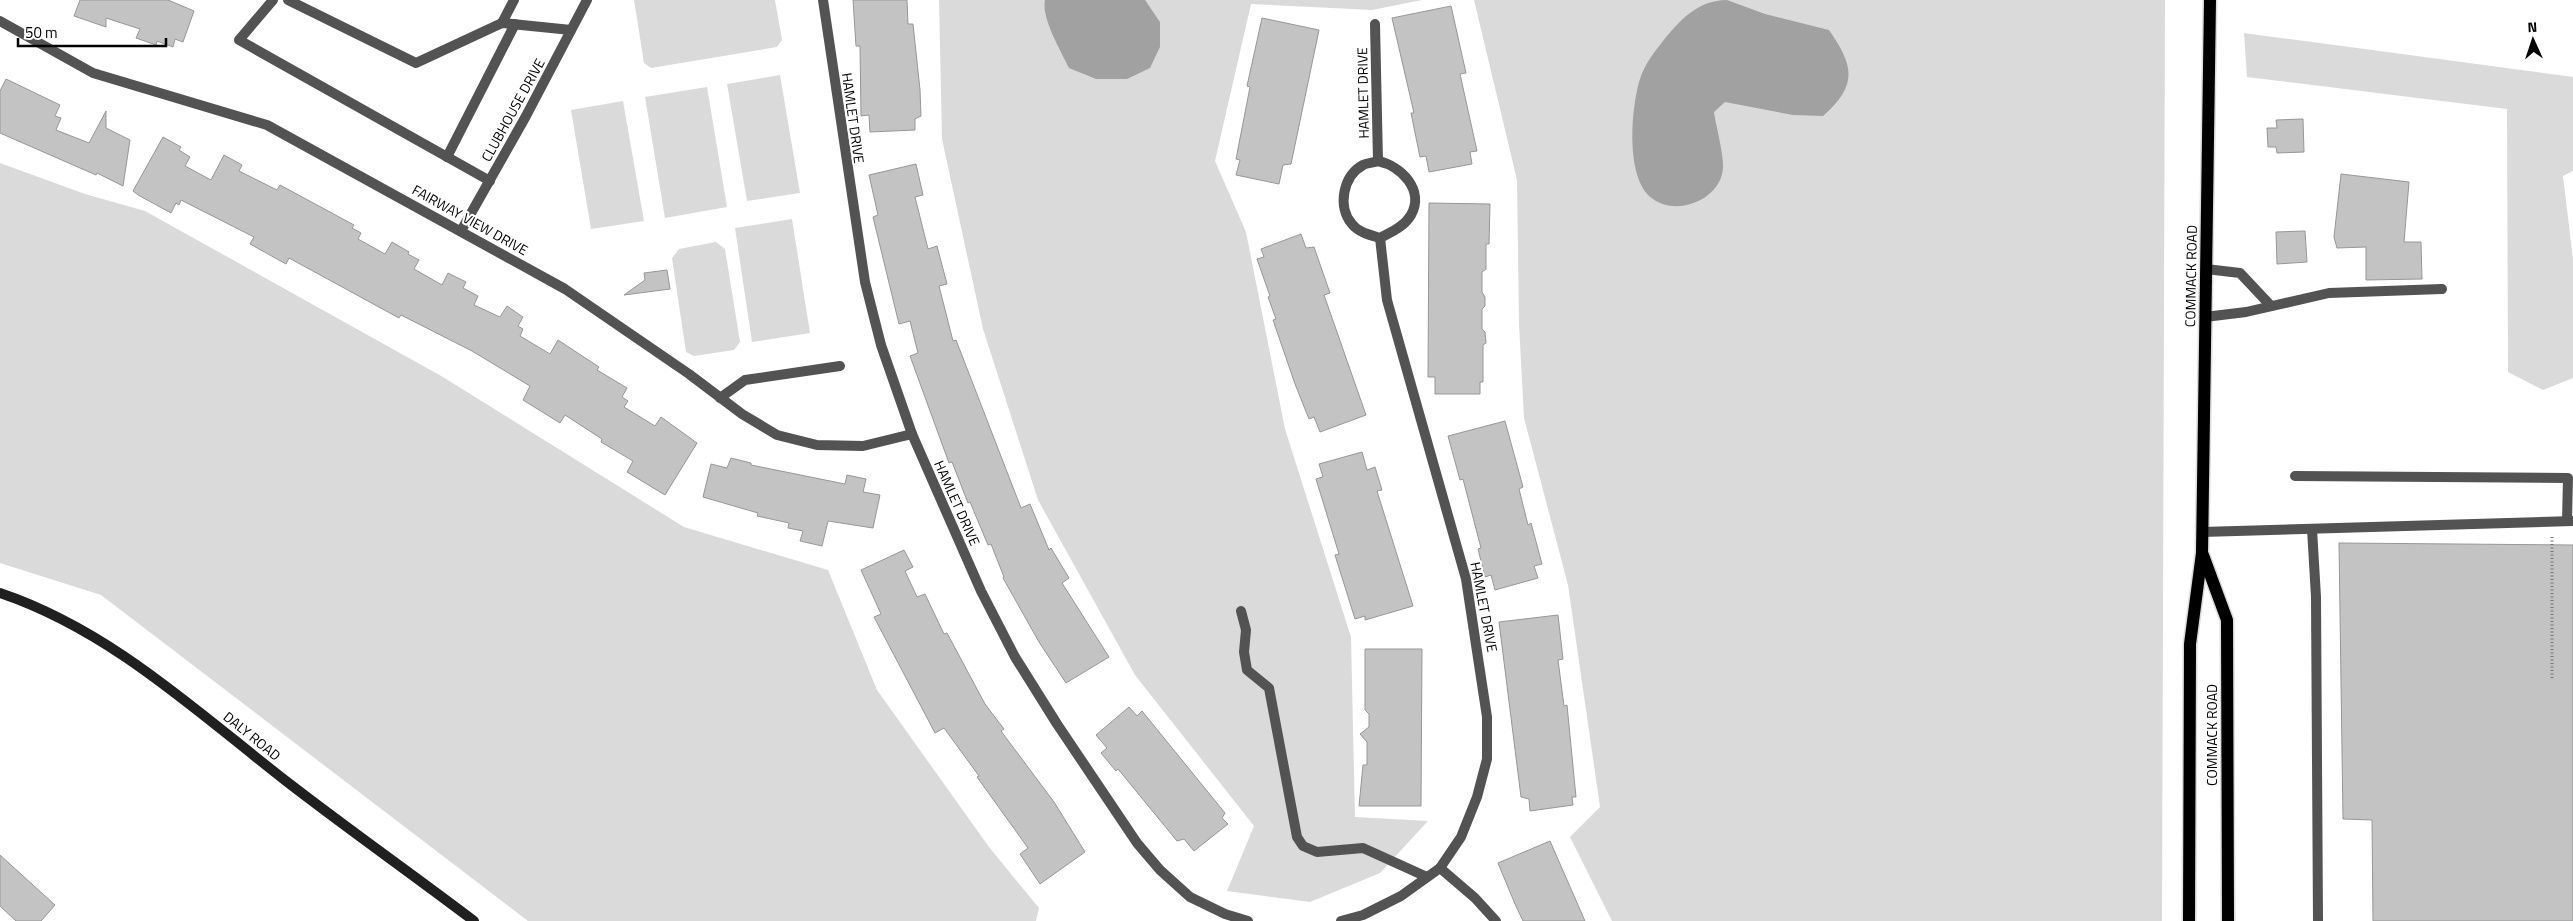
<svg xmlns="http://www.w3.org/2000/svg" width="2573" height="921" font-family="'Titillium Web',sans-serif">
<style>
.green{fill:#dadada}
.water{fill:#a1a1a1}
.building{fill:#c3c3c3;stroke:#979797}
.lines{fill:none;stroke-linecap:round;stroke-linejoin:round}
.primary-casing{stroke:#dbdbdb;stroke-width:15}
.path{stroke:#757575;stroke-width:3;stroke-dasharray:1 2.5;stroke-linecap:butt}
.lane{stroke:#535353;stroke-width:10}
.street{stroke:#535353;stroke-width:10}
.secondary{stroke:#202020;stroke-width:10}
.primary{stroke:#000;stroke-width:12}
.labels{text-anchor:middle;stroke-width:4;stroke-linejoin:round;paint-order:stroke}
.street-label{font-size:14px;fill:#000;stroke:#fff}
</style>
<rect width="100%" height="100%" fill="#fff"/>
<g class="green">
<polygon points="634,0 775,0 782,40 777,47 651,68 644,63"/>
<polygon points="939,0 1422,0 1372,10 1251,4 1215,161 1246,232 1285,429 1351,637 1355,817 1428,821 1380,873 1310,902 1227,891 1254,826 1135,675 1038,500 983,329 942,139"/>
<polygon points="1474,0 2165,0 2162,921 1612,921 1570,837 1600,807 1568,585 1524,418 1519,324 1517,180"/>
<polygon points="2244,33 2573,77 2573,171 2563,176 2573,259 2573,378 2543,390 2508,372 2507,109 2247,77"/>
<polygon points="780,75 800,193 747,201 727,84"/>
<polygon points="707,87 727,207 665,218 645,97"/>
<polygon points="623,101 644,221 591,229 571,110"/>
<polygon points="0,163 85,194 145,211 443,377 684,527 828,570 877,690 989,847 1039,908 1036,921 528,921 101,595 0,563"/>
<polygon points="792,219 810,333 752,342 735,228"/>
<polygon points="716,242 725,249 740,342 734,350 694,356 686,352 672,258 679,249"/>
</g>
<g class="water">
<path d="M1045,0H1145L1160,22V47L1150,68L1127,79H1096L1069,68C1061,51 1041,18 1045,0Z"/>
<path d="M1727,0L1765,14L1829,30C1854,66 1858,85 1823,116L1793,115L1725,102L1714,112C1716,126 1724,155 1723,168C1721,199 1678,217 1653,199C1624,180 1631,104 1641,76C1645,64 1655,51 1663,41C1680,20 1698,0 1727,0Z"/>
</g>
<g class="building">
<polygon points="80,0 168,0 194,11 183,42 175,39 173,47 157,41 156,45 136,38 140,29 106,18 106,27 74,16"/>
<polygon points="853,0 907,0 908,24 913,24 920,90 921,116 915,119 915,130 870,132 869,115 861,116 860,46 856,46"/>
<polygon points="1451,6 1466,73 1460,74 1477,151 1470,152 1472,164 1429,172 1426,156 1420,157 1411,113 1414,113 1392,18"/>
<polygon points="1262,18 1319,30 1291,164 1283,165 1279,184 1236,175 1240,160 1236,159 1250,87 1247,86"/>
<polygon points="6,79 60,105 55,116 61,118 56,130 89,143 106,111 106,128 130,140 123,186 97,173 96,175 0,133 0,91"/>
<polygon points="2303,119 2304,152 2277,153 2276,147 2268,147 2267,128 2277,128 2276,120"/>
<polygon points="163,137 181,147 179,150 190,157 185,166 211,180 224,155 242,165 239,171 277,190 280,185 354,225 352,228 361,233 358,239 385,254 392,242 409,252 408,254 419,260 414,269 442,285 448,273 466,282 463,288 478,296 474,305 500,317 507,306 523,317 518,326 523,329 520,336 550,354 558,340 599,367 597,370 627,388 622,397 628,401 624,407 655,426 661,417 697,443 665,495 627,472 633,461 601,442 602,439 565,415 560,423 523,400 530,386 472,351 401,315 399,318 289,258 286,264 250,244 254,237 181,200 179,205 176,203 171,213 138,195 133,191"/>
<polygon points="916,164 923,195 915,197 928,249 937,246 947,284 939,286 953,341 956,340 1021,508 1030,504 1049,550 1051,548 1069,578 1062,583 1109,657 1066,683 1039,642 1003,578 1004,577 991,544 988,545 970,502 968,503 952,462 949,463 910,356 918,353 910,321 899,324 873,217 878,215 869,175"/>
<polygon points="2341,174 2409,182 2404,242 2421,242 2422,279 2366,280 2366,247 2337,248 2334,237"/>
<polygon points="1429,203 1490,204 1489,244 1486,244 1486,269 1482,272 1482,292 1485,297 1485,306 1482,309 1482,329 1485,332 1486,343 1483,345 1483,382 1480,382 1480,394 1435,394 1435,377 1428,377"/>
<polygon points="2305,231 2307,262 2277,264 2276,232"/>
<polygon points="1301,234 1306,248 1314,247 1330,293 1324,295 1366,415 1320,432 1314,417 1309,419 1295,384 1273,320 1276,319 1268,297 1270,296 1257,259 1264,257 1261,249"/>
<polygon points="667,270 670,289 624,295 645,280 644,273"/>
<polygon points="1505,421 1523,487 1519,489 1528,525 1531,523 1542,564 1534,566 1538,578 1495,590 1491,575 1485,577 1478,549 1481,548 1463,479 1460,480 1448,436"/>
<polygon points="1362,452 1367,470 1375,467 1382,490 1377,491 1413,606 1365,620 1365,616 1355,619 1335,555 1339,554 1316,479 1323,477 1319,464"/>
<polygon points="731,458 751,463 751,465 845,484 847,475 866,479 863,492 880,495 873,528 828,521 822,546 800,541 803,531 788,528 789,523 757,516 758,513 703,497 711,464 727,468"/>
<polygon points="2339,543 2573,545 2573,921 2373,921 2372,820 2343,819"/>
<polygon points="904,550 913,567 905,571 917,597 925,594 944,634 947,633 985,704 1004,729 1001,731 1054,802 1085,852 1040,884 1020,854 1028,848 977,777 979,776 944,728 935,733 874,617 881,614 861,570"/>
<polygon points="1558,615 1563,659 1558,660 1564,706 1567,705 1576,797 1572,797 1573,805 1530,811 1529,799 1521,797 1499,622"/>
<polygon points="1365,649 1422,649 1421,806 1359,806 1363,765 1367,765 1367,742 1360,734 1369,727 1369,714 1365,710"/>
<polygon points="1129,707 1137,716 1142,711 1225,813 1222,818 1228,824 1194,851 1184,839 1177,841 1118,769 1116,771 1101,753 1107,748 1096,735"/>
<polygon points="1550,841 1585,921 1523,921 1515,904 1498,863"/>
<polygon points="0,855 55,905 41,921 16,921 0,906"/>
</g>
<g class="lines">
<g class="primary-casing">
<g id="primary">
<polyline points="2203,555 2227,620 2228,921"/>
<polyline points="2189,921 2190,644 2202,553 2210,0"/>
</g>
</g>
<polyline class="path" points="2552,678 2552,536"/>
<g class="lane">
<polyline points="273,0 239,40 490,181"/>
<polyline points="288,0 416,63 502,23 571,30"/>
<polyline points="502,23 514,0"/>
<polyline points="447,157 515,24"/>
<polyline points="2206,269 2240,273 2271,306"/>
<polyline points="2205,317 2246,312 2329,293 2442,289"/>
<polyline points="720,398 745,380 840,366"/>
<polyline points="2295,476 2568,478 2567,521"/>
<polyline points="2312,529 2316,597 2318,921"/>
<polyline points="2202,532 2573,521"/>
<polyline points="1241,611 1246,630 1244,652 1247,670 1269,688 1297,837 1303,846 1317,852 1363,848 1427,877"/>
</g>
<g class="street">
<polyline points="823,0 865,282 881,345 912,434 981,591 1015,657 1057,724 1137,843 1160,870 1190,897 1225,914 1248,921"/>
<polyline points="0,21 93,73 267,125 565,289 689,374 742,414 777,435 817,445 863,446 912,434"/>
<polyline points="1375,24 1378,161"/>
<path d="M1378,161C1401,166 1425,190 1411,215C1404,227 1391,232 1380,238C1370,235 1358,232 1352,224C1337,207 1343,176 1363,165C1367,163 1373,163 1378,161Z"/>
<polyline points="461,231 526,116 587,0"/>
<polyline points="1440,868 1475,898 1496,921"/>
<polyline points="1341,921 1363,915 1401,896 1440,868 1461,837 1477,797 1487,759 1487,717 1466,579 1387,300 1380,238"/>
</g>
<path class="secondary" d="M0,593C110,630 196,711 286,781C348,829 412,874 474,921"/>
<use href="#primary" class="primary"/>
</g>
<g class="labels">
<g class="street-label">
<text transform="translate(1363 93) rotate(-91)" y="5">HAMLET DRIVE</text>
<text transform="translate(513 110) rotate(-61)" y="5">CLUBHOUSE DRIVE</text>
<text transform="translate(853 118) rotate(82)" y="5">HAMLET DRIVE</text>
<text transform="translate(470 220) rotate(29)" y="5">FAIRWAY VIEW DRIVE</text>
<text transform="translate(2191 276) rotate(-89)" y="5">COMMACK ROAD</text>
<text transform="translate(957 503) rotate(66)" y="5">HAMLET DRIVE</text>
<text transform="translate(1484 607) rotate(79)" y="5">HAMLET DRIVE</text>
<text transform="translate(2212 735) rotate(-90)" y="5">COMMACK ROAD</text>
<text transform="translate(252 736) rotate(39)" y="5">DALY ROAD</text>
</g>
</g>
<g transform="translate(2533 40) rotate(357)" stroke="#ffffff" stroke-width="4" paint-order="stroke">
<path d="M0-4L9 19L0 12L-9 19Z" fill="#000000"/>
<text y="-8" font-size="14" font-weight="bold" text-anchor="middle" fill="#000000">N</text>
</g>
<path d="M18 38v8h148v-8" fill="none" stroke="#000000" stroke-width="2.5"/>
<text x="25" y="38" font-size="15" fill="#000000" stroke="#ffffff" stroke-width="4" paint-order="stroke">50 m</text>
</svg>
